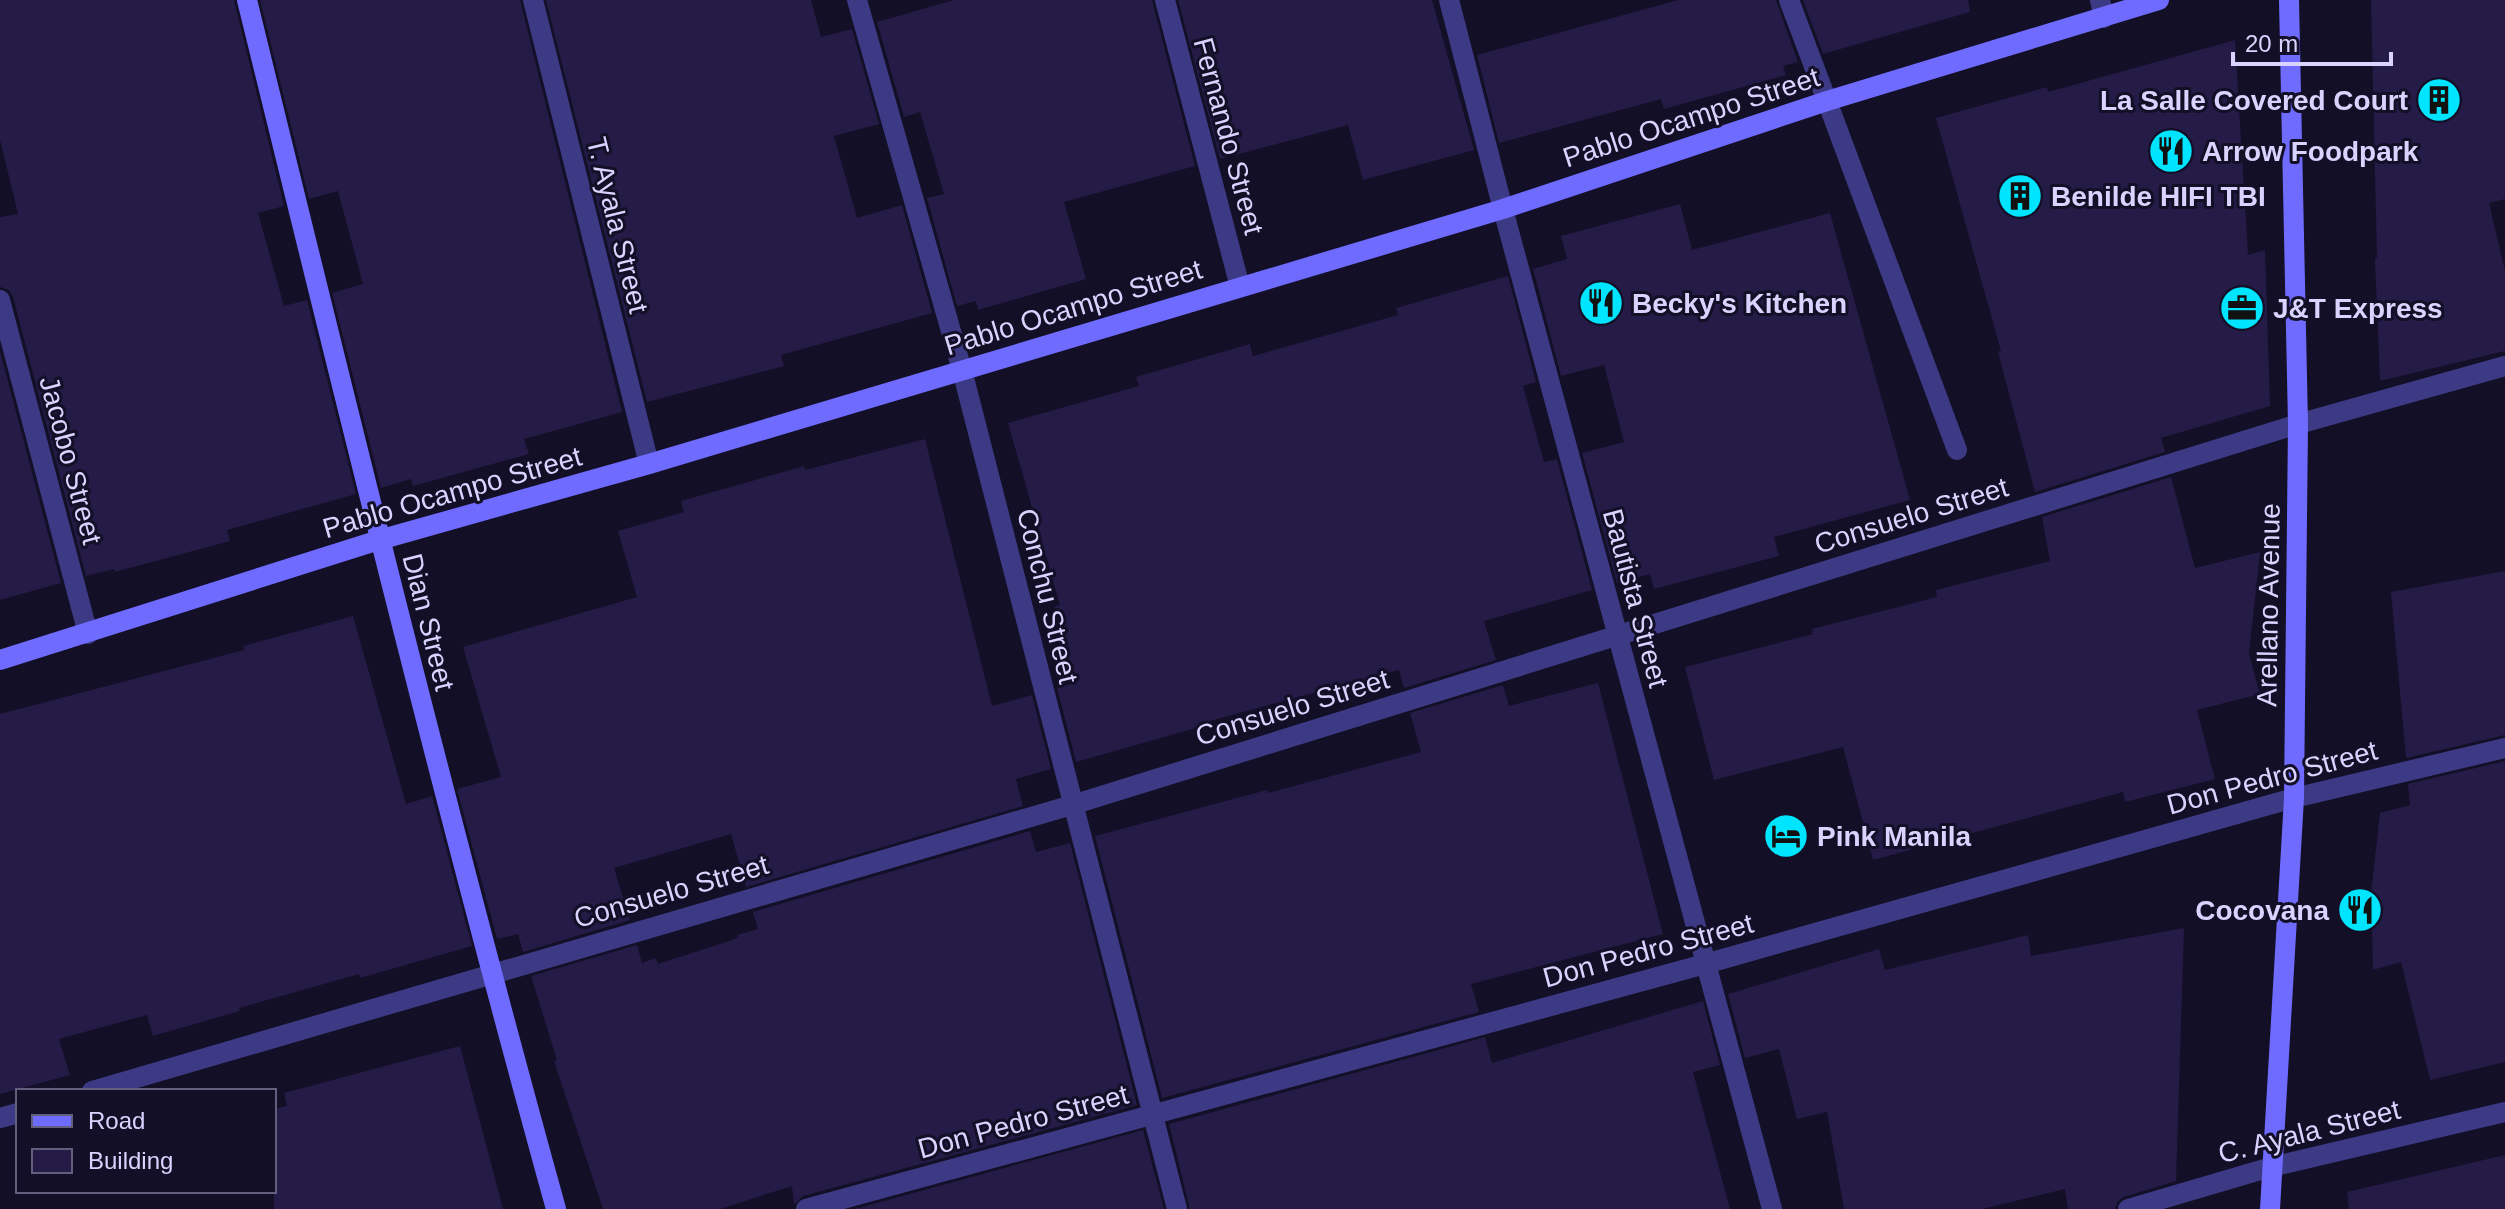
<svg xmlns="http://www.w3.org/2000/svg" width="2505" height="1209" font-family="Helvetica,sans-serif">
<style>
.building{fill:#241b47}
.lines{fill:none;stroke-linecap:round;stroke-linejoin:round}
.lane{stroke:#3d3a85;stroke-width:20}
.street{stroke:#3d3a85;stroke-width:20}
.secondary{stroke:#6f6bff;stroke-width:20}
.labels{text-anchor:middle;stroke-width:6;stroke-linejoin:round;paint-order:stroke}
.poi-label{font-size:28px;font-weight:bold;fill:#d9d4ff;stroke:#130f26;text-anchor:start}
.street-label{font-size:28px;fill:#d9d4ff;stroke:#130f26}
</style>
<rect width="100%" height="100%" fill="#130f26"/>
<g class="building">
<polygon points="0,0 234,0 284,206 258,213 284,306 307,300 356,494 227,530 230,541 115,572 114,569 86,576 13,297 9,290 0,287 0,217 18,214 0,140"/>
<polygon points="260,0 520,0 622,412 524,439 529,454 413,486 411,479 381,488 332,293 363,284 338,191 309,199"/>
<polygon points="546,0 811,0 821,37 852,29 879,124 834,136 857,218 902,205 932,313 781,355 784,366 647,402"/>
<polygon points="954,0 1152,0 1195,166 1064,202 1086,279 978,310 976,301 957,306 927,198 944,194 920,112 904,117 877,22"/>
<polygon points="1178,0 1432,0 1474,150 1363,180 1348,125 1220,159"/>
<polygon points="1678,0 1776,0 1798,62 1783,66 1786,75 1664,109 1661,99 1499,143 1477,55"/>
<polygon points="1803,0 1968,0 1970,12 1823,54"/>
<polygon points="2371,0 2505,0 2505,199 2489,203 2505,271 2505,351 2380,381 2375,259 2377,258"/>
<polygon points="2235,40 2248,255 2265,250 2270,406 2161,438 2165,452 2035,492 1998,352 2001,351 1936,118 2047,87 2048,92"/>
<polygon points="1680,204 1692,250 1830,213 1910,500 1774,537 1779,556 1654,589 1650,574 1617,583 1582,453 1624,442 1604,365 1561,376 1533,269 1567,259 1561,236"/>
<polygon points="1508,276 1536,382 1523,386 1544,462 1557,459 1592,590 1484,621 1496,660 1404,688 1399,670 1202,723 1203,726 1076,762 1057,688 1075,683 1054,607 1060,605 1008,423 1139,386 1136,377 1250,344 1253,356 1398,315 1396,308"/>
<polygon points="0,351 61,583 0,600"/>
<polygon points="925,439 992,706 1032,695 1051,769 1016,779 1023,806 746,887 731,834 614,868 630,920 523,952 518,934 497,939 457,789 501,777 463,647 637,597 618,531 684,512 681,501 804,466 805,470"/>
<polygon points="2171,477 2195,568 2260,552 2249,654 2260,694 2197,710 2215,779 2125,802 2123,792 1873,860 1843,747 1714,780 1685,667 1813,634 1812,629 1937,597 1936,590 2050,561 2042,517"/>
<polygon points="2505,571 2505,735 2406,758 2391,592"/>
<polygon points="353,616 406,804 432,796 472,946 360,978 359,974 239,1008 240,1011 153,1036 147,1015 59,1039 70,1075 0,1094 0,714 244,650 243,646"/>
<polygon points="1598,683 1663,934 1471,984 1479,1012 1162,1098 1095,836 1267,790 1268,793 1421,752 1410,713 1503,685 1509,706"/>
<polygon points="2505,761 2505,1062 2430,1080 2401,962 2373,970 2371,893 2380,813 2410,805 2408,784"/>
<polygon points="1030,831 1036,852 1070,843 1137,1105 803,1196 794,1205 792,1186 720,1209 603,1209 554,1061 557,1060 531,976 637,945 642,963 656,958 658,964 738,938 737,935 758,929 753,912"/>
<polygon points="2184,928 2176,1181 2124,1197 2118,1201 2115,1209 2068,1209 2065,1189 1982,1209 1844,1209 1827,1112 1797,1119 1779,1049 1745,1058 1728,994 1879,949 1885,970 2028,935 2031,956"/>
<polygon points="1703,1001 1720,1065 1693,1072 1730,1209 1190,1209 1169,1124 1485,1037 1492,1063"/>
<polygon points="460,1046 503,1209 274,1209 274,1109 287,1106 284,1093"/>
<polygon points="1143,1130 1164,1209 855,1209"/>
<polygon points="2505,1155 2505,1209 2349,1209 2347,1192"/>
</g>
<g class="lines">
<polyline class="lane" points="1827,101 1957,450"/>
<g class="street">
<polyline points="533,0 649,464"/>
<polyline points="857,0 962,370 1177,1209"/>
<polyline points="1165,0 1240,287"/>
<polyline points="1449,0 1503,209 1772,1209"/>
<polyline points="1789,0 1827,101"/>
<polyline points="2100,0 2104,18"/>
<polyline points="0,300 88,634"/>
<polyline points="92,1091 1072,805 2298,424 2505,366"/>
<polyline points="0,1118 18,1113"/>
<polyline points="806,1209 1705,964 2294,798 2505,748"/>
<polyline points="2128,1209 2271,1167 2505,1112"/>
</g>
<g class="secondary">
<path d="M247,0C346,404 445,808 556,1209"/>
<polyline points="0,660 379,540 649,464 1503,209 1827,101 2159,0"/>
<polyline points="2270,1209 2294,798 2298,424 2289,0"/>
</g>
</g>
<defs>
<g id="building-disc" transform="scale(2.3)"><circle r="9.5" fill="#00e5ff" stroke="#130f26"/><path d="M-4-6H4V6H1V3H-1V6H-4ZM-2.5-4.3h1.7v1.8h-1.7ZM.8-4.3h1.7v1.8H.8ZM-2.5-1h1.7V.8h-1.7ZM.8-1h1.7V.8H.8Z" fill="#111"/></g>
<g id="restaurant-disc" transform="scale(2.3)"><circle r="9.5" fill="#00e5ff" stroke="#130f26"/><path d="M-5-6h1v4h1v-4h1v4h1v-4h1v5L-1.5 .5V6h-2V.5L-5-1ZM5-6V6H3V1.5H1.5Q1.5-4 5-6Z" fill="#111"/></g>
<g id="office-disc" transform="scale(2.3)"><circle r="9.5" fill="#00e5ff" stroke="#130f26"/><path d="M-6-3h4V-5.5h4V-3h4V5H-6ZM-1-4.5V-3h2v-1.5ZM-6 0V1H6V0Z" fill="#111"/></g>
<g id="hotel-disc" transform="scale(2.3)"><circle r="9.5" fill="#00e5ff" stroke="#130f26"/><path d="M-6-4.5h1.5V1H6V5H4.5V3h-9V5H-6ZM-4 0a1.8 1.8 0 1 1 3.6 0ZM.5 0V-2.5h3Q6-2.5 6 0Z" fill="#111"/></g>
</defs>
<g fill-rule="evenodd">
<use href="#building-disc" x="2439" y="100"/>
<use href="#restaurant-disc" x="2171" y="151"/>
<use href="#building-disc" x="2020" y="196"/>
<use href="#restaurant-disc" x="1601" y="303"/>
<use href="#office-disc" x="2242" y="308"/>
<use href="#hotel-disc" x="1786" y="836"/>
<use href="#restaurant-disc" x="2360" y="910"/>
</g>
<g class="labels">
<g class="poi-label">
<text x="2408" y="110" text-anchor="end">La Salle Covered Court</text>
<text x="2202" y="161">Arrow Foodpark</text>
<text x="2051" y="206">Benilde HIFI TBI</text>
<text x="1632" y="313">Becky's Kitchen</text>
<text x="2273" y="318">J&amp;T Express</text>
<text x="1817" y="846">Pink Manila</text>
<text x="2329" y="920" text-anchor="end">Cocovana</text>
</g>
<g class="street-label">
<text transform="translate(1691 117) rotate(-18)" y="10">Pablo Ocampo Street</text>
<text transform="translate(1229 136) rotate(75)" y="10">Fernando Street</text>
<text transform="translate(618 225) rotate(76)" y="10">T. Ayala Street</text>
<text transform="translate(1073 307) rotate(-17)" y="10">Pablo Ocampo Street</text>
<text transform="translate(71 460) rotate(75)" y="10">Jacobo Street</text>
<text transform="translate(452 492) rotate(-16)" y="10">Pablo Ocampo Street</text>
<text transform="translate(1911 515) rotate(-17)" y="10">Consuelo Street</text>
<text transform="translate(1048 596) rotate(76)" y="10">Conchu Street</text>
<text transform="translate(1636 598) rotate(75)" y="10">Bautista Street</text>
<text transform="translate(2268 605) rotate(-89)" y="10">Arellano Avenue</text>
<text transform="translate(429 622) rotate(76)" y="10">Dian Street</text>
<text transform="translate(1292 707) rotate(-17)" y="10">Consuelo Street</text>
<text transform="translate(2272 777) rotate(-15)" y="10">Don Pedro Street</text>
<text transform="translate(671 891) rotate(-16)" y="10">Consuelo Street</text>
<text transform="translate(1648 950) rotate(-15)" y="10">Don Pedro Street</text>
<text transform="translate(1023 1121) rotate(-15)" y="10">Don Pedro Street</text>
<text transform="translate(2309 1131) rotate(-14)" y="10">C. Ayala Street</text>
</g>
</g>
<rect x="16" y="1089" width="260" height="104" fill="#130f26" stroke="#625e7d" stroke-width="2"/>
<rect x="32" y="1115" width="40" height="12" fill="#6f6bff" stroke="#625e7d" stroke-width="2"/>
<text x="88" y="1129" font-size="24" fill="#d9d4ff">Road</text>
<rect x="32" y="1149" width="40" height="24" fill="#241b47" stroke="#625e7d" stroke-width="2"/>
<text x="88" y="1169" font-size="24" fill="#d9d4ff">Building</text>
<path d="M2233 52v12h158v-12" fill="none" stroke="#d9d4ff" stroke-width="4"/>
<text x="2245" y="52" font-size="24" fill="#d9d4ff" stroke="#130f26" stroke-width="6" paint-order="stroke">20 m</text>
</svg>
